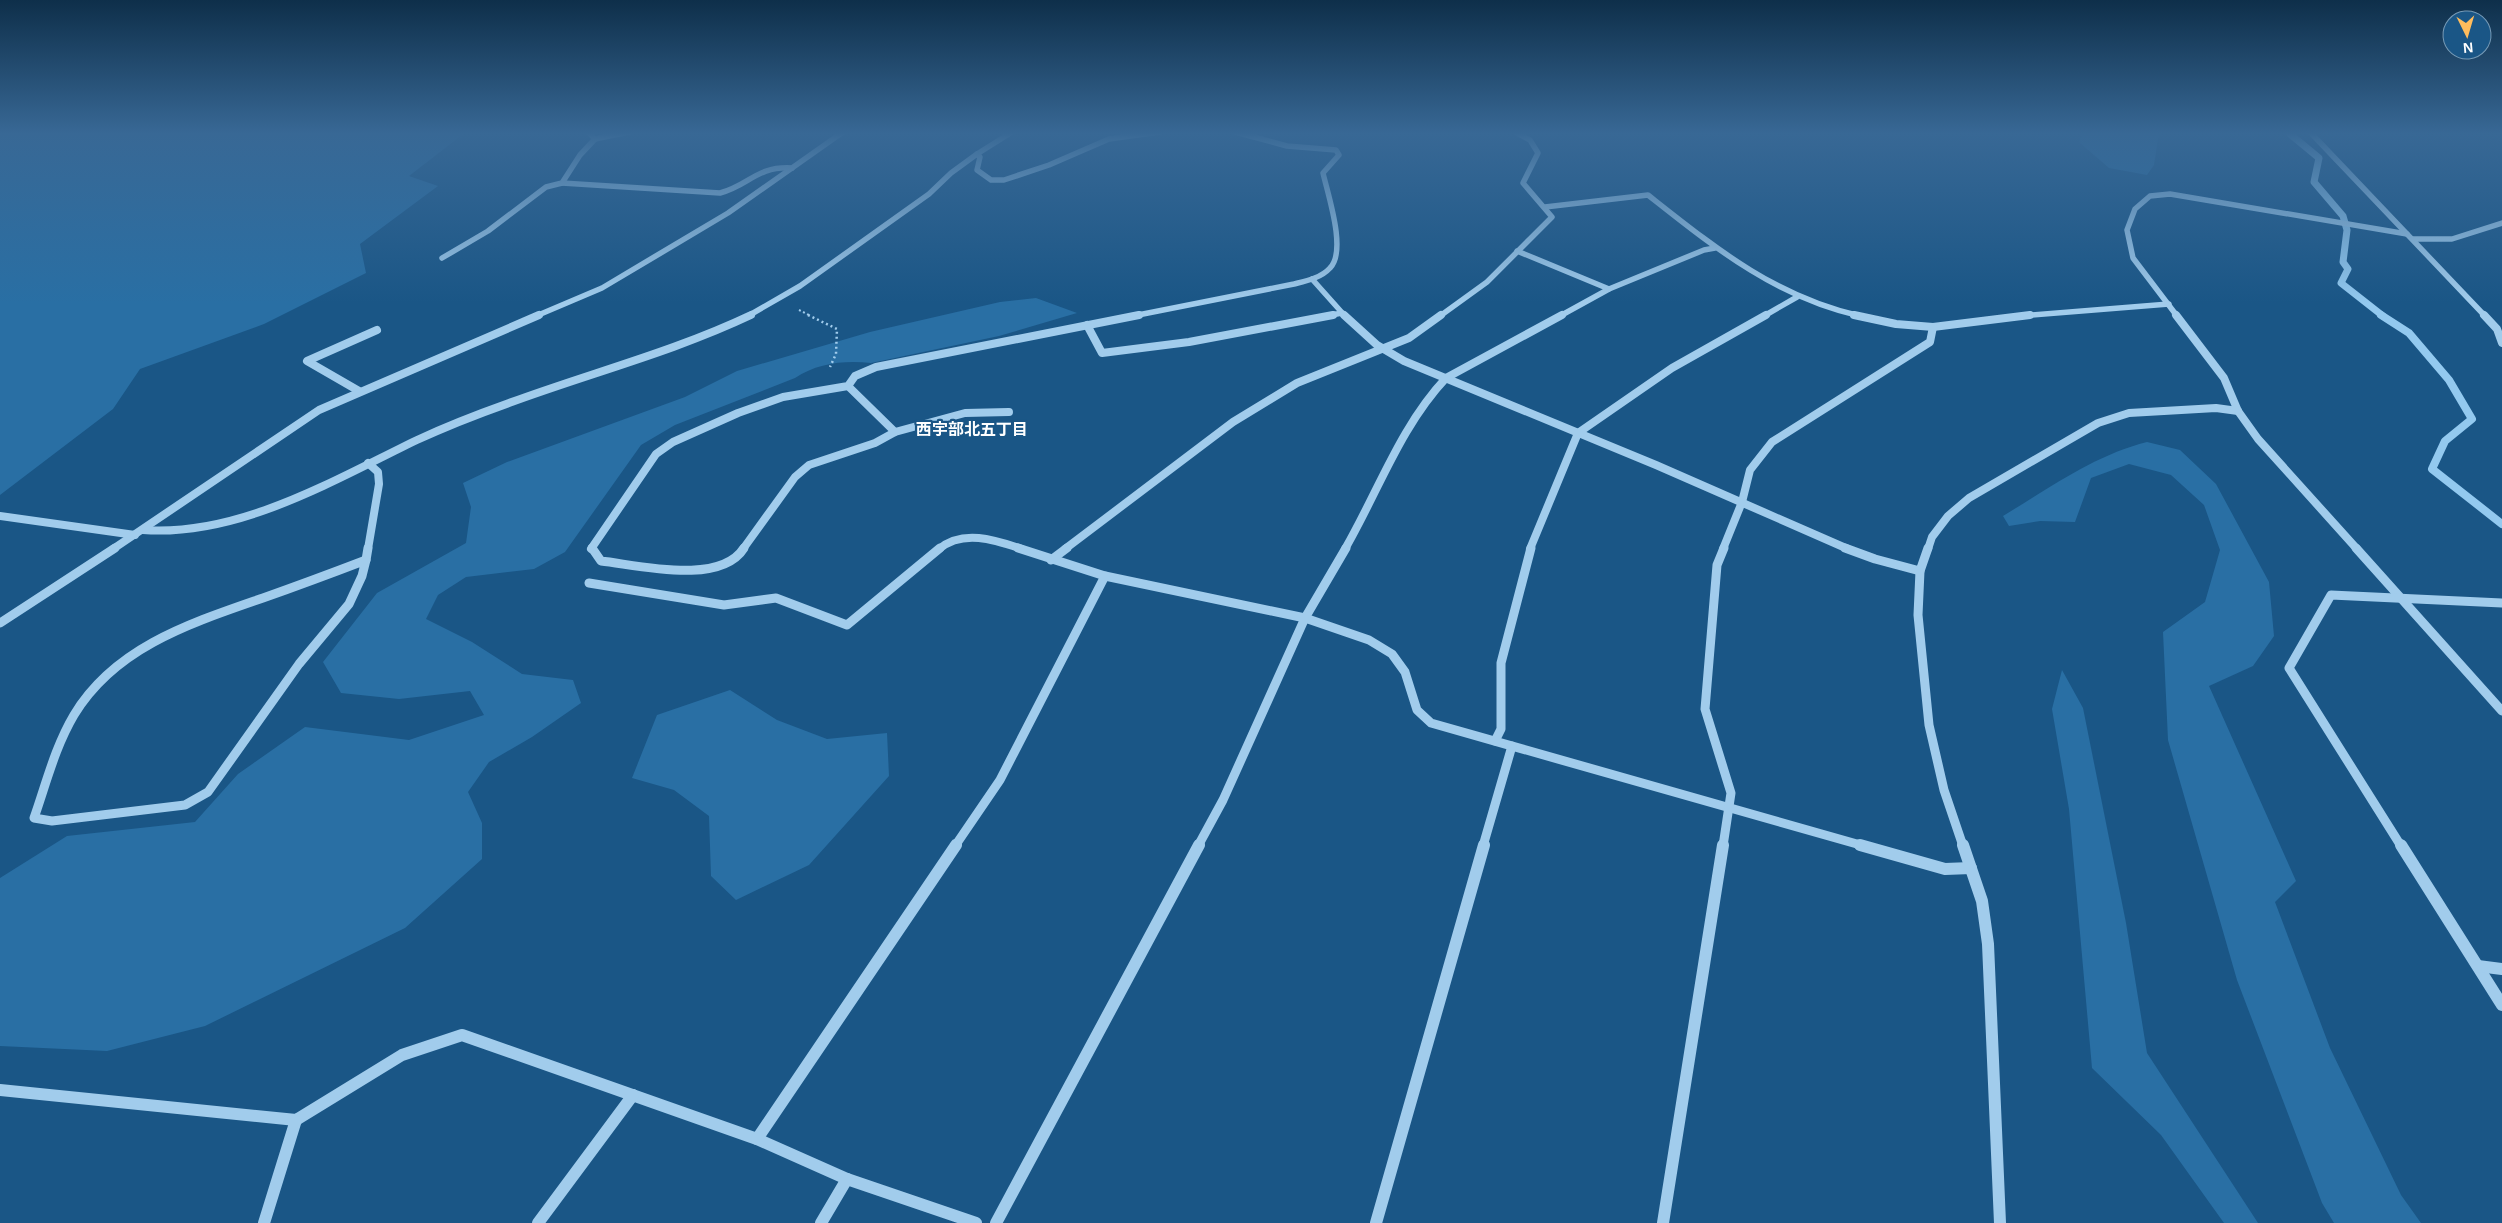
<svg xmlns="http://www.w3.org/2000/svg" width="2502" height="1223" font-family="Helvetica,'Noto Sans JP',sans-serif">
<style>
.green{fill:#296fa4}
.lines{fill:none;stroke-linecap:round;stroke-linejoin:round}
.stream-far1{stroke:#93c9ef;stroke-width:7}
.stream{stroke:#93c9ef;stroke-width:8}
.path-far1{stroke:#a1ccec;stroke-width:2;stroke-dasharray:2 2.5;stroke-linecap:butt}
.path{stroke:#a1ccec;stroke-width:2.5;stroke-dasharray:2 3;stroke-linecap:butt}
.minor-far3{stroke:#a1ccec;stroke-width:5.5}
.minor-far2{stroke:#a1ccec;stroke-width:8}
.minor-far1{stroke:#a1ccec;stroke-width:9}
.minor{stroke:#a1ccec;stroke-width:12}
.labels{text-anchor:middle;stroke-width:4.5;stroke-linejoin:round;paint-order:stroke}
.neighbourhood-label{font-size:16px;font-weight:bold;fill:#fff;stroke:#1a5686}
</style>
<rect width="100%" height="100%" fill="#1a5686"/>
<g class="green">
<polygon points="0,132 466,132 409,176 438,186 360,244 366,273 264,324 140,369 113,409 0,495"/>
<polygon points="2083,132 2159,132 2154,165 2147,175 2109,168 2079,142"/>
<path d="M1036,298L1077,313L999,336L871,363C845,360 817,363 795,378L675,425L641,445L565,552L534,569L466,577L438,595L426,619L472,642L522,674L573,680L581,703L532,737L489,762L468,792L482,823V859L405,928L205,1026L107,1051L0,1046V878L67,836L195,822L238,774L305,727L409,740L484,715L470,691L399,699L341,693L323,662L377,593L466,543L471,507L463,483L507,462L685,397L737,371L870,332L1000,302Z"/>
<path d="M2147,442L2180,450L2216,484L2269,582L2274,636L2253,666L2209,686L2296,881L2275,902L2330,1048L2401,1195L2421,1223H2334L2322,1203L2237,980L2168,740L2163,632L2205,602L2220,550L2204,505L2171,475L2129,464L2091,478L2075,522L2040,521L2009,526L2003,516C2049,488 2095,455 2147,442Z"/>
<polygon points="2062,670 2083,708 2126,923 2147,1053 2258,1223 2224,1223 2161,1135 2092,1068 2069,809 2052,709"/>
<polygon points="730,690 777,720 827,739 887,733 889,776 809,865 736,900 711,876 709,816 674,790 632,778 657,715"/>
</g>
<g class="lines">
<polyline class="stream-far1" points="2292,132 2290,134 2319,158 2314,182 2343,216 2347,230 2343,262 2348,269 2341,283 2383,316"/>
<polyline class="stream" points="2381,315 2409,333 2449,380 2472,419 2445,441 2432,469 2502,524"/>
<polyline class="path-far1" points="799,310 811,316"/>
<polyline class="path" points="808,315 837,329 836,354 830,367"/>
<g class="minor-far3">
<polyline points="2310,132 2485,316"/>
<polyline points="595,139 629,132"/>
<polyline points="977,154 980,157 977,170 991,180 1004,180 1049,165 1109,139 1160,132"/>
<path d="M562,183L720,193C750,185 756,166 792,168"/>
<path d="M1545,207L1648,195C1714,247 1775,297 1860,316"/>
<polyline points="2413,239 2452,239 2502,223"/>
<polyline points="1517,251 1609,289"/>
<polyline points="442,258 488,231 546,187 562,183 580,155 595,139 588,132"/>
<polyline points="1312,279 1345,316"/>
<polyline points="536,316 602,288 728,213 843,132"/>
<polyline points="748,316 800,286 929,194 951,173 977,154 1012,132"/>
<path d="M1133,316L1294,284C1306,281 1321,278 1330,268C1347,251 1328,195 1323,173L1339,155L1336,150L1287,146L1235,132"/>
<polyline points="1326,316 1342,313"/>
<polyline points="1440,316 1487,282 1552,217 1523,183 1538,153 1530,140 1515,132"/>
<polyline points="1560,316 1609,289 1704,250 1715,248"/>
<polyline points="1764,316 1797,297"/>
<polyline points="2019,316 2169,304"/>
<polyline points="2177,316 2133,258 2127,230 2135,209 2150,196 2170,194 2407,234"/>
</g>
<g class="minor-far2">
<polyline points="1344,315 1377,345 1404,361 1656,465 1848,549"/>
<polyline points="1854,315 1896,324 1933,327 2030,315"/>
<polyline points="2176,315 2224,378 2238,411 2258,439 2357,549"/>
<polyline points="2484,315 2497,329 2502,343"/>
<polyline points="1087,325 1102,353 1189,342 1333,315"/>
<polyline points="848,386 895,432"/>
<polyline points="359,391 307,361 377,330"/>
<polyline points="0,516 135,535"/>
<path d="M143,530C239,537 334,480 417,440C447,426 478,414 509,403C590,373 673,352 751,315"/>
<polyline points="113,549 319,410 539,315"/>
<polyline points="368,549 379,484 378,472 368,463"/>
<polyline points="591,549 656,454 673,442 738,413 783,397 848,386 855,376 876,367 1139,315"/>
<polyline points="743,549 795,477 809,465 875,443 895,432 965,413 1009,412"/>
<path d="M939,549C963,529 995,540 1022,549"/>
<polyline points="1065,549 1233,422 1297,383 1409,338 1441,315"/>
<path d="M1345,549C1378,492 1400,427 1446,378L1562,315"/>
<polyline points="1530,549 1578,433 1672,368 1766,315"/>
<polyline points="1723,549 1742,502 1750,470 1772,442 1930,342 1933,327"/>
<polyline points="1928,549 1932,537 1948,516 1969,498 2098,423 2129,413 2216,408 2238,411"/>
</g>
<g class="minor-far1">
<path d="M592,548L601,561C638,565 720,586 744,548"/>
<polyline points="1018,548 1105,576 1305,618 1369,640 1392,654 1405,672 1417,710 1431,723 1864,846"/>
<polyline points="1845,548 1875,559 1920,571"/>
<polyline points="1928,548 1920,571 1918,615 1929,725 1944,790 1963,846"/>
<polyline points="2356,548 2502,711"/>
<path d="M366,560L362,576L349,604L299,664L208,792L185,805L52,821L34,818C46,784 55,747 74,715C115,647 191,623 263,598C297,586 332,573 366,560Z"/>
<polyline points="366,560 368,548"/>
<polyline points="1051,560 1067,548"/>
<polyline points="589,583 724,605 776,598 847,625 940,548"/>
<polyline points="0,623 115,548"/>
<polyline points="1495,741 1501,729 1501,663 1531,548"/>
<polyline points="955,846 1000,780 1105,576"/>
<polyline points="1198,846 1223,800 1305,618 1346,548"/>
<polyline points="1483,846 1512,746"/>
<polyline points="1723,846 1731,793 1705,709 1717,565 1724,548"/>
<polyline points="2401,846 2289,668 2331,595 2502,603"/>
</g>
<g class="minor">
<polyline points="1860,845 1945,869 1971,868"/>
<polyline points="1963,845 1982,901 1988,944 2000,1223"/>
<polyline points="2401,845 2502,1005"/>
<polyline points="2478,966 2502,969"/>
<polyline points="0,1090 296,1120 402,1055 462,1035 757,1139 847,1179 976,1223"/>
<polyline points="757,1139 956,845"/>
<polyline points="264,1223 296,1120"/>
<polyline points="538,1223 633,1095"/>
<polyline points="821,1223 847,1179"/>
<polyline points="996,1223 1199,845"/>
<polyline points="1376,1223 1484,845"/>
<polyline points="1663,1223 1723,845"/>
</g>
</g>
<linearGradient id="sky" x2="0" y2="1"><stop stop-color="#0e2f4a"/><stop offset="0.44" stop-color="#386895"/><stop offset="1" stop-color="#386895" stop-opacity="0"/></linearGradient>
<rect width="2502" height="303" fill="url(#sky)"/>
<g class="labels">
<g class="neighbourhood-label">
<text x="972" y="435">西宇部北五丁目</text>
</g>
</g>
<g transform="translate(2467 35) rotate(175)"><circle r="24" fill="#1a5686" stroke="#769ab6"/>
<path d="M0-4L9 19L0 12L-9 19Z" fill="#ffbc5c"/>
<text y="-8" font-size="14" font-weight="bold" text-anchor="middle" fill="#ffffff">N</text>
</g>
</svg>
